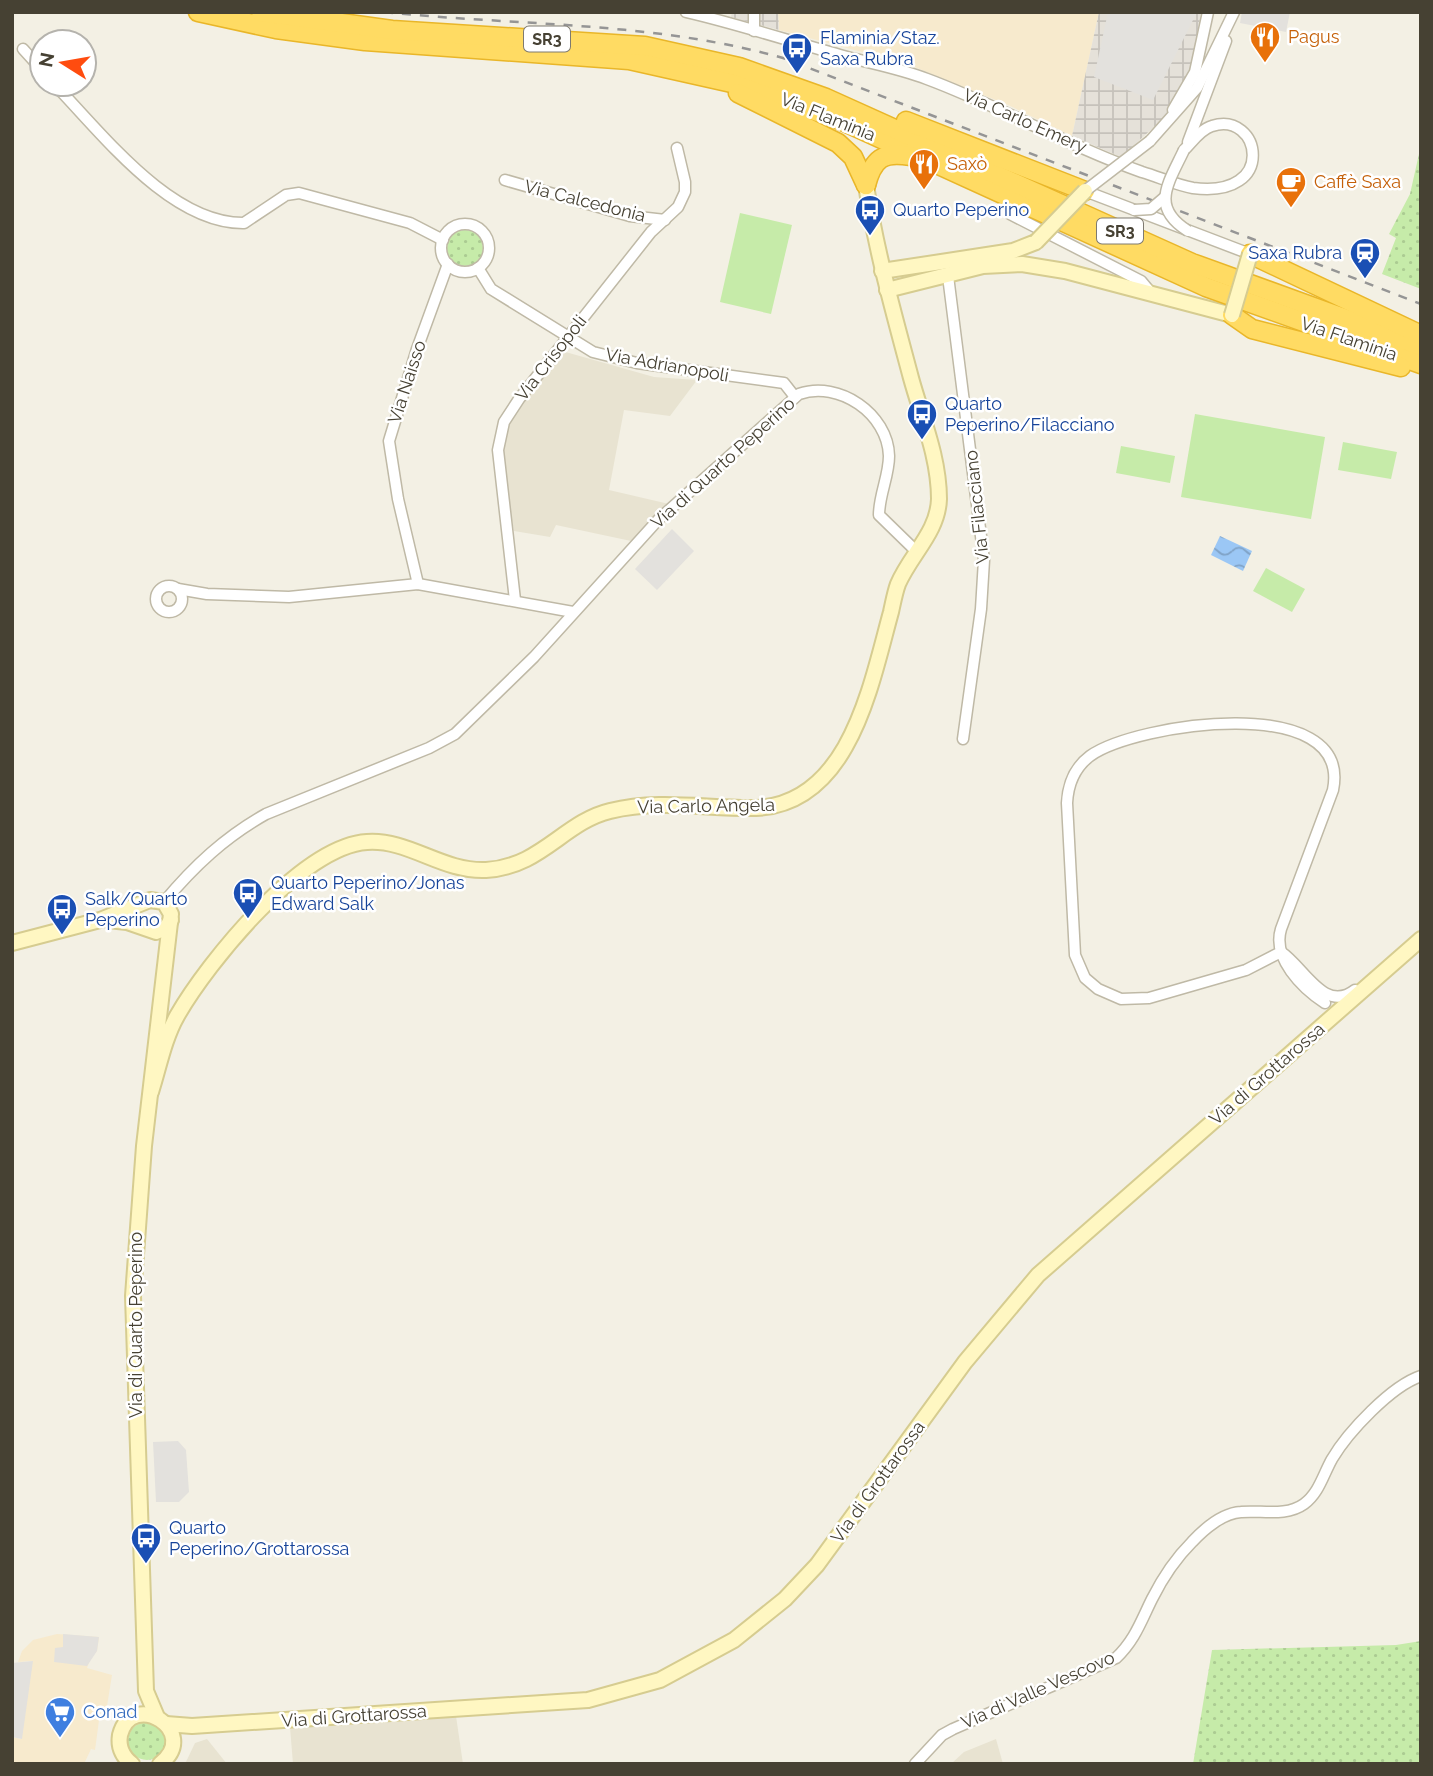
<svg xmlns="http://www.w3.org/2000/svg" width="1433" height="1776" font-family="Raleway,sans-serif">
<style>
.residential{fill:#e8e3d1}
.commercial{fill:#f7eacd}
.industrial{fill:url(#industrial-grid)}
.grass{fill:url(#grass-dots)}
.green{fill:#c6eba9}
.parking{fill:#e3e1dd}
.water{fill:url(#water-waves)}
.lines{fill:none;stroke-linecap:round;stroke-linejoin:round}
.street-casing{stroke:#bfb9a6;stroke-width:13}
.secondary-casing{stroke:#d6cc90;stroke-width:18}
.highway-casing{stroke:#e9b629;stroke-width:21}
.street{stroke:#fff;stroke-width:10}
.secondary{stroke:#fff7c2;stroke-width:14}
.highway{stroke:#ffdb63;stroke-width:18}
.rail{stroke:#959595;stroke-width:2.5;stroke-dasharray:9 9;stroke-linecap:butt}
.street-bridge-casing{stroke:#bfb9a6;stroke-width:13;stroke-linecap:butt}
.secondary-bridge-casing{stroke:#d6cc90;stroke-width:18;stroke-linecap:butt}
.street-bridge{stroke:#fff;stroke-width:10}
.secondary-bridge{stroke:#fff7c2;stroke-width:14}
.labels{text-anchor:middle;stroke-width:5;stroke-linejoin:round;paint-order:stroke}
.shield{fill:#fff;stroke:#7e7a70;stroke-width:2}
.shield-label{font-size:16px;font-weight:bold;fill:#464133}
.food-label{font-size:18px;fill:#c56008;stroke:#fff;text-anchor:start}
.transit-label{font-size:18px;fill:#164399;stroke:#fff;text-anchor:start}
.street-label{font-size:18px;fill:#464133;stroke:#fff}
.shop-label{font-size:18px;fill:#366cbe;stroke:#fff;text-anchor:start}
</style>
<defs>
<pattern id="industrial-grid" width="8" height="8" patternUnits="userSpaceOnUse" patternTransform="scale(1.75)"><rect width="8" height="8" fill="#e5e1d9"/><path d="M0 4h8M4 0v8" fill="none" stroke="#c6c2bb"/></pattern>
<pattern id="grass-dots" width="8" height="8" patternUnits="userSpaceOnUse" patternTransform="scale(1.75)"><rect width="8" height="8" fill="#c6eba9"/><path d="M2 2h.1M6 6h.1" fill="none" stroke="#abcb92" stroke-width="1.8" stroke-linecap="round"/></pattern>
<pattern id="water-waves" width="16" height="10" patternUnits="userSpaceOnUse" patternTransform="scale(1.75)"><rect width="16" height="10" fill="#9bc7f5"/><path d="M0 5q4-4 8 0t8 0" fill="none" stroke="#80a3c7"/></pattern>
</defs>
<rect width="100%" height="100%" fill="#f3f0e4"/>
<g class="residential">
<polygon points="562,351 654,377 697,380 670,416 624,410 609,490 669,504 631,541 556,525 550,537 514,531 504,476 503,449 508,427 525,397"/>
<polygon points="456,1716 463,1764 293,1764 290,1727"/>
<polygon points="207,1739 227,1764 185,1764 195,1743"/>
<polygon points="996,1739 1003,1764 951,1764 964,1752"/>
</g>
<g class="commercial">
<polygon points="778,12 1099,12 1072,136 1008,105 907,64 779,30"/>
<polygon points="57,1634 99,1637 97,1651 91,1657 87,1668 112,1675 107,1706 105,1709 97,1707 97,1713 100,1713 95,1750 91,1749 84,1764 12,1764 12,1737 21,1739 32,1661 18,1662 22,1651 33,1640"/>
</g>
<g class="industrial">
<polygon points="732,12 778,12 779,30 731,17"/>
<polygon points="1099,12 1201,12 1192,64 1166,116 1121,157 1072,136"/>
</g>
<g class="grass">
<polygon points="1421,145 1421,289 1382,274 1396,238 1389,234 1410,194"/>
<circle cx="465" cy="248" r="18"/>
<polygon points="1421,1641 1421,1764 1193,1764 1212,1650 1396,1645"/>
<circle cx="147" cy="1741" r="19"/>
</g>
<g class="green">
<polygon points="740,213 792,225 771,314 720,302"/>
<polygon points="1195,414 1325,437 1311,519 1181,497"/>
<polygon points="1343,442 1397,452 1391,479 1338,470"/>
<polygon points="1121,446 1175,456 1170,483 1116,473"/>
<polygon points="1266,568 1305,589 1292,612 1253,591"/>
</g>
<g class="parking">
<polygon points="1108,12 1197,12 1153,100 1094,77"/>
<polygon points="1242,12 1290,12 1286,32 1240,23"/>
<polygon points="672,529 694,551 657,590 635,569"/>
<polygon points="178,1441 186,1450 189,1492 179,1502 156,1502 153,1442"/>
<polygon points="63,1634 99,1637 97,1651 87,1666 54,1662 55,1648 63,1647"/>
<polygon points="33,1661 22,1739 12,1737 12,1663"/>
</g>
<polygon class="water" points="1220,536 1252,551 1243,571 1211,555"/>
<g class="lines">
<g class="street-casing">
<g id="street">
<path d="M686,12C738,24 789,41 840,55C869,63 899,68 927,79C1000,106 1068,146 1142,172C1159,177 1176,185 1193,188C1279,199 1260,110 1212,126C1201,129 1192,142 1184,150"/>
<polyline points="754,31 754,12"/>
<polyline points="23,49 42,70"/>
<path d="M54,84C101,132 170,224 244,223L286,195L299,193L410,223L443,240"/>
<polyline points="1173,110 1195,72 1208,12"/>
<polyline points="1150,141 1197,88 1234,12"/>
<polyline points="1188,142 1226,41"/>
<polyline points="505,180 630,216 665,220"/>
<polyline points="1085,191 1250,254"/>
<polyline points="1010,214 1141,281 1151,293"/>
<circle cx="465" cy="248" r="24"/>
<polyline points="478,268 491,289 593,352 637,363 784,383 795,397"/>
<polyline points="948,276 984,560 981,609 963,739"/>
<polyline points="418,584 398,499 389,441 417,349 448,264"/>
<circle cx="169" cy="599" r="13"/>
<polyline points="178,589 207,594 289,597 418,584 573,612"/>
<polyline points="515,600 498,450 504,422 519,399 651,232 678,207 685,192 685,182 677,148"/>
<path d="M164,902C194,866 225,837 266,814L429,748L455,734L534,657L658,520L799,394C839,380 888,414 889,456C889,476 879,495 879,515L917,552"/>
<path d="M1281,952L1246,970L1149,998L1121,999L1098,989L1085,978L1075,955L1067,803C1068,784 1074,768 1090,756C1136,723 1353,691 1333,790L1281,929C1272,958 1302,988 1325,1003"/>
<path d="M1281,952C1304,967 1324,1014 1355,990"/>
<path d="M915,1764L942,1735L953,1729L1116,1658C1135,1640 1141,1621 1152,1599C1162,1579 1176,1558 1192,1542C1204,1529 1223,1513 1241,1512C1261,1510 1286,1517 1304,1504C1319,1493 1323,1475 1332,1459C1348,1432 1391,1386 1421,1376"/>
</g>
</g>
<g class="secondary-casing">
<g id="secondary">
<polyline points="882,271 1013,251 1036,242"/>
<polyline points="887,290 983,266 1022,264 1065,271 1232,315"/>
<polyline points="108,920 127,922 156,932 166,928 171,920"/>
<polyline points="12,943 100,920 150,900 164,902 171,914 144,1146 133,1296 146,1691 157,1717"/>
<path d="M151,1092C159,1067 164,1039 177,1016C208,962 302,846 367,842C409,839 442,872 486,870C541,867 564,822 610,811C660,799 707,809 756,808C850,804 871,684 891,612C893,603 895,592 898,584C911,554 938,532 939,499C939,457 922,418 911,378C894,314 876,251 866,185"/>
<polyline points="166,1724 192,1726 588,1700 660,1680 734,1640 785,1599 817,1565 965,1362 1038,1275 1421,939"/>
<path d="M132,1764C123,1757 118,1747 120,1735C132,1688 202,1732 160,1764"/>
</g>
</g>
<g class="highway-casing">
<g id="highway">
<polyline points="198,12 276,29 365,41 629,60 745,86 840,120 1206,287 1421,364"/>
<polyline points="261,12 392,30 645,46 739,67 826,98 1192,263 1421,346"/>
<polyline points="738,93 838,143 853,157 866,185"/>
<polyline points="906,121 1085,191"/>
<path d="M866,185C873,159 883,151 910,156"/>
<polyline points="1250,254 1421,335"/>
<polyline points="1232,315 1252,329 1401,367"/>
</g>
</g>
<use href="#street" class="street"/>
<use href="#secondary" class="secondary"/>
<use href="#highway" class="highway"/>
<path class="rail" d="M384,12C518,26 652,21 783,58L1421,304"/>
<g class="street-bridge-casing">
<g id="street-bridge">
<path d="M1184,150C1168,184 1150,207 1188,231"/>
<polyline points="1085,191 1150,141"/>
<polyline points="1134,210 1151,209 1165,197"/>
</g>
</g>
<g class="secondary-bridge-casing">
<g id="secondary-bridge">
<polyline points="1036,242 1085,191"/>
<polyline points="1232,315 1250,254"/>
</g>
</g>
<use href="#street-bridge" class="street-bridge"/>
<use href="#secondary-bridge" class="secondary-bridge"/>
</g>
<defs>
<g id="restaurant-pin" transform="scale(1.575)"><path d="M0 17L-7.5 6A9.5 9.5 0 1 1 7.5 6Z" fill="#e8710a" stroke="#fff"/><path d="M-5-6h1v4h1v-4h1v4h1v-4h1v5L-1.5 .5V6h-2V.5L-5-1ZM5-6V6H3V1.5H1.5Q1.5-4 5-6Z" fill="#fff"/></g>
<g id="bus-pin" transform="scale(1.575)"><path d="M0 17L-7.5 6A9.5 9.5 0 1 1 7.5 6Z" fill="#1a4fb4" stroke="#fff"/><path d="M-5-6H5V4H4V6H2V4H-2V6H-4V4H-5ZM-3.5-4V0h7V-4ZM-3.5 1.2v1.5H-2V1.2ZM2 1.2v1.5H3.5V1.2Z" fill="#fff"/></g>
<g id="cafe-pin" transform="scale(1.575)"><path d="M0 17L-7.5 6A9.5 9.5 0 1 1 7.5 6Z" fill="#e8710a" stroke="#fff"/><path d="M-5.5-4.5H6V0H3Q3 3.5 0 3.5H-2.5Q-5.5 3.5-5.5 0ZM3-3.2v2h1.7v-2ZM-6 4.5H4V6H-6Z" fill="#fff"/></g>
<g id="station-pin" transform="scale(1.575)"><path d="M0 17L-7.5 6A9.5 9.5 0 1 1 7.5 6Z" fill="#1a4fb4" stroke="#fff"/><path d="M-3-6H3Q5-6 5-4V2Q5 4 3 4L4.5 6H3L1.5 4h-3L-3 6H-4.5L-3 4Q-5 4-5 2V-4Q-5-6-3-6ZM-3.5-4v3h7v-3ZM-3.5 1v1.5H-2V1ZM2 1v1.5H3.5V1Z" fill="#fff"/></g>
<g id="supermarket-pin" transform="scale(1.575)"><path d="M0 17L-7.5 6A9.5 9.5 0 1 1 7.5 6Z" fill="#3f7fe0" stroke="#fff"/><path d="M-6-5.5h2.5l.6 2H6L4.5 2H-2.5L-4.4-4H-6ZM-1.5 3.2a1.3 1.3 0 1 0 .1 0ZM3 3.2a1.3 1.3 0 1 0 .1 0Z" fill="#fff"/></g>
</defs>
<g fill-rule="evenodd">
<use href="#restaurant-pin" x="1265" y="37"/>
<use href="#bus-pin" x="797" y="48"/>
<use href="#restaurant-pin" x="924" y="164"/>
<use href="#cafe-pin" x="1291" y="182"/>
<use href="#bus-pin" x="870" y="210"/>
<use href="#station-pin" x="1365" y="253"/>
<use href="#bus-pin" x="922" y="414"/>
<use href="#bus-pin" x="248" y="893"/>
<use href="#bus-pin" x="62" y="909"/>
<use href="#bus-pin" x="146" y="1538"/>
<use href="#supermarket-pin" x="60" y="1712"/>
</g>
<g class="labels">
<g class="shield">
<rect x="524" y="26.5" width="46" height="25" rx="5"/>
<rect x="1097" y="218.5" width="46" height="25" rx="5"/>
</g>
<g class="shield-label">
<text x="547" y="45">SR3</text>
<text x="1120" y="237">SR3</text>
</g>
<g class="food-label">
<text x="1288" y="43">Pagus</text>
<text x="947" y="170">Saxò</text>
<text x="1314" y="188">Caffè Saxa</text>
</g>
<g class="transit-label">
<text x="820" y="44">Flaminia/Staz.<tspan x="820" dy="21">Saxa Rubra</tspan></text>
<text x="893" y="216">Quarto Peperino</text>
<text x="1342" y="259" text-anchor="end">Saxa Rubra</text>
<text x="945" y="410">Quarto<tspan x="945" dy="21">Peperino/Filacciano</tspan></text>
<text x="271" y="889">Quarto Peperino/Jonas<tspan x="271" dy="21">Edward Salk</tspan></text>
<text x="85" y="905">Salk/Quarto<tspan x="85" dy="21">Peperino</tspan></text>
<text x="169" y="1534">Quarto<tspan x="169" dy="21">Peperino/Grottarossa</tspan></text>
</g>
<g class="street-label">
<text transform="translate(828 117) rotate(22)" y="6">Via Flaminia</text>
<text transform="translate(1025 121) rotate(24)" y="6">Via Carlo Emery</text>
<text transform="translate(585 201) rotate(14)" y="6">Via Calcedonia</text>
<text transform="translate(1349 339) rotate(19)" y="6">Via Flaminia</text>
<text transform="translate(551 358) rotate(-52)" y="6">Via Crisopoli</text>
<text transform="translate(667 365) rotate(10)" y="6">Via Adrianopoli</text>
<text transform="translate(407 382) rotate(-72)" y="6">Via Naisso</text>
<text transform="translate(723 463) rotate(-42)" y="6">Via di Quarto Peperino</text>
<text transform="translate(977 507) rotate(-96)" y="6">Via Filacciano</text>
<text transform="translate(706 806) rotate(-1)" y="6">Via Carlo Angela</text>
<text transform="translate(1267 1074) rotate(-41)" y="6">Via di Grottarossa</text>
<text transform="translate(136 1325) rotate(-90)" y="6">Via di Quarto Peperino</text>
<text transform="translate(878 1482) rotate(-54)" y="6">Via di Grottarossa</text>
<text transform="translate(1038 1690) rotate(-24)" y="6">Via di Valle Vescovo</text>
<text transform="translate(354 1716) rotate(-4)" y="6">Via di Grottarossa</text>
</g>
<g class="shop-label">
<text x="83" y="1718">Conad</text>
</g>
</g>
<rect width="1433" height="1776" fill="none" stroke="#464133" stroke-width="28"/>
<g transform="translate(63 63) rotate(281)"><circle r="33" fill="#ffffff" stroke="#b5b3ad" stroke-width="2"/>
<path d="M0-5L12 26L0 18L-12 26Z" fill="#ff4c0f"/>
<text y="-10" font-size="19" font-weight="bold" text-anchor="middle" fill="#464133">N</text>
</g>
</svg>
